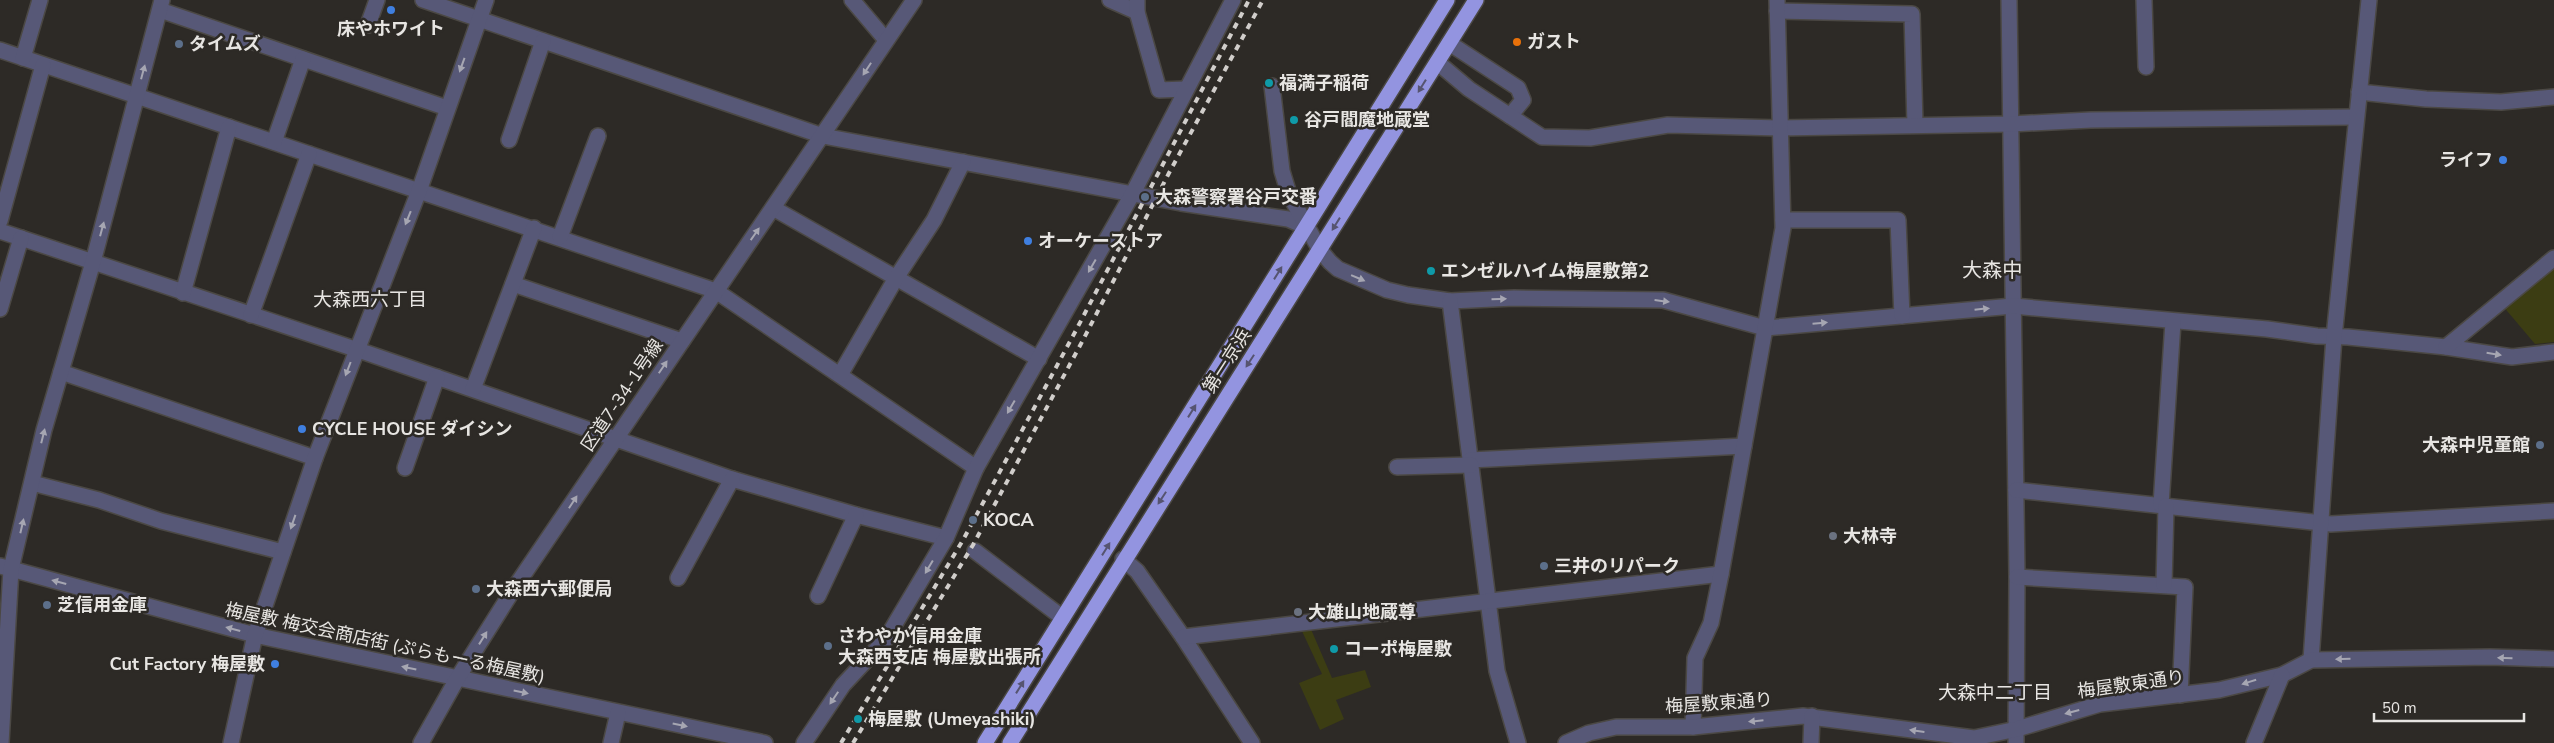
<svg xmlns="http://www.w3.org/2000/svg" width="2554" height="743" font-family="'Nunito Sans','Noto Sans JP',sans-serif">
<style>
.green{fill:#3c3d13}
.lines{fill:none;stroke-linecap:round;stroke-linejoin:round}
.minor-casing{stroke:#4b4844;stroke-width:18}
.highway-casing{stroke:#4b4844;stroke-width:18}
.minor{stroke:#575877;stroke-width:15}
.highway{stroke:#9394e0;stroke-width:15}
.rail{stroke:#d1cecb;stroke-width:4;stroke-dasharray:6 6;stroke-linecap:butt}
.oneway{fill:#a6a6b2}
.oneway2{fill:#565470}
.shop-dot{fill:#3f7fe0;stroke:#2d2a26;stroke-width:2}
.food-dot{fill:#e8710a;stroke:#2d2a26;stroke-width:2}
.service-dot{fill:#5c6f8a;stroke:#2d2a26;stroke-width:2}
.culture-dot{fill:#0f9aa8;stroke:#2d2a26;stroke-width:2}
.worship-dot{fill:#6b7280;stroke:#2d2a26;stroke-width:2}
.labels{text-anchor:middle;stroke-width:5;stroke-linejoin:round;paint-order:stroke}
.poi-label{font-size:18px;font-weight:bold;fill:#e7e5e2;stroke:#2d2a26;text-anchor:start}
.street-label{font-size:18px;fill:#e7e5e2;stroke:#2d2a26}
.neighbourhood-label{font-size:19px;fill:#e7e5e2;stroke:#2d2a26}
.quarter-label{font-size:20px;fill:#e7e5e2;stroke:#2d2a26}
</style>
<rect width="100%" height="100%" fill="#2d2a26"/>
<g class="green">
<polygon points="2554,262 2554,342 2535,344 2502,305"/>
<polygon points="1310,627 1332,678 1365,670 1371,687 1336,700 1344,719 1320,730 1299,683 1322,674 1301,629"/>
</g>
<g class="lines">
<g class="minor-casing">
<g id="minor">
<polyline points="423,0 823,136 1181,203 1288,219 1306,227"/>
<polyline points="852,0 886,40"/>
<polyline points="1110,0 1137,12"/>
<polyline points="1137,0 1137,12 1159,90 1186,89"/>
<polyline points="2009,0 2017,577 2016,743"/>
<polyline points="2144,0 2146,67"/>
<polyline points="160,10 447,108"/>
<polyline points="1777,11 1912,14 1915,125"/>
<polyline points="368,25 377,0"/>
<polyline points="1449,43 1518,88 1523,100 1510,116"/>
<polyline points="0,50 716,291 976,468"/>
<polyline points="23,58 40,0"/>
<polyline points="1437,62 1469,89 1542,137 1590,138 1668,125 1779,128 2011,124 2091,120 2356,117"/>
<polyline points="1272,86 1282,171 1289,194 1320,250 1330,262 1338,269 1387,290 1408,295 1450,301 1514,298 1663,300 1765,328 2013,306 2267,329 2317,336 2348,337 2446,347 2512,357 2554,352"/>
<polyline points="2359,92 2426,99 2501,102 2554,97"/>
<polyline points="509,140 543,41"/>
<polyline points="274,142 303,59"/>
<polyline points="773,208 1039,359"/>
<polyline points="1783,220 1898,220 1902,316"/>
<polyline points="0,221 43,65"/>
<polyline points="0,231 367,353 732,479 856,515 946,538"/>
<polyline points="560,237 598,136"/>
<polyline points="513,284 682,341"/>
<polyline points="183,293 229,127"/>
<polyline points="1450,301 1497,671 1518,743"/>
<polyline points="0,309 21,238"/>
<polyline points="251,315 309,154"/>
<polyline points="2446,347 2554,258"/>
<polyline points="61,372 315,458"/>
<polyline points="840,375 896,278 934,220 963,162"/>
<polyline points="473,389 534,228"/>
<polyline points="1470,460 1744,446"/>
<polyline points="1397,467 1471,465"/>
<polyline points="405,468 437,377"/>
<polyline points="32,483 99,500 161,521 283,552"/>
<polyline points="2016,490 2331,524 2554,511"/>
<polyline points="2161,505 2173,322"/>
<polyline points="975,551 1063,618"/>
<polyline points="1123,559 1137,571 1183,637 1252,743"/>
<polyline points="0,566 255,635 765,743"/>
<polyline points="2017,577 2185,587 2180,695"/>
<polyline points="678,578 732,479"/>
<polyline points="2164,585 2166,506"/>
<polyline points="818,596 856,515"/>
<polyline points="1183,637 1721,574"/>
<polyline points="2311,660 2334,337 2369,0"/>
<polyline points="1693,727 1695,658 1711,623 1721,574 1783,228 1777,0"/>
<polyline points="1,743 11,569 44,430 93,262 162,0"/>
<polyline points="231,743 255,635 315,458 419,191 486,0"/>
<polyline points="421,743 457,679 513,590 914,0"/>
<polyline points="611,743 618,713"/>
<polyline points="804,743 843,685 886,639 946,538 976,468 1133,193 1233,0"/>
<polyline points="1566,743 1589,733 1616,727 1693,727 1803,716 1974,738 2017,729 2100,704 2219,690 2282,675 2311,660 2490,657 2554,659"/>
<polyline points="1811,743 1812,716"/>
<polyline points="2254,743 2282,675"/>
</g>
</g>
<g class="highway-casing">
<g id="highway">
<polyline points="985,743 1447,0"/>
<polyline points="1010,743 1476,0"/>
</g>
</g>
<use href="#minor" class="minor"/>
<use href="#highway" class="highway"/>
<g class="rail">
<polyline points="841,743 963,540 1074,334 1249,0"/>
<polyline points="853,743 973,545 1083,340 1169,173 1263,0"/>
</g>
</g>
<defs><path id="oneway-solid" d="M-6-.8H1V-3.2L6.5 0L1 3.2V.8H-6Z" transform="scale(1.25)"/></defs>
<g class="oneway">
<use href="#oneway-solid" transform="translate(462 65) rotate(110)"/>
<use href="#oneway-solid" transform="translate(867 69) rotate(123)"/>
<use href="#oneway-solid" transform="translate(143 72) rotate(-75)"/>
<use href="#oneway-solid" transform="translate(408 218) rotate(112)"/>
<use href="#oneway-solid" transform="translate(102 229) rotate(-75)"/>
<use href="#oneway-solid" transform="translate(755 234) rotate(-55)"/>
<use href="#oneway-solid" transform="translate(1092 266) rotate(120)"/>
<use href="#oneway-solid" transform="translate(1358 278) rotate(23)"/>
<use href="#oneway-solid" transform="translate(1499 299) rotate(-2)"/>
<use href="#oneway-solid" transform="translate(1662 301) rotate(7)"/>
<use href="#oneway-solid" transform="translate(1982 309) rotate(-6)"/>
<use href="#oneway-solid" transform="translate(1820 323) rotate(-5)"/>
<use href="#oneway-solid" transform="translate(2494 354) rotate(9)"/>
<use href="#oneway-solid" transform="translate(663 367) rotate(-56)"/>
<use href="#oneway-solid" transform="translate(348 369) rotate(111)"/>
<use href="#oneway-solid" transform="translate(1011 407) rotate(120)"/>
<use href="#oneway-solid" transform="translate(43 436) rotate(-76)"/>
<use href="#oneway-solid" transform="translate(573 502) rotate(-57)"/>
<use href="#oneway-solid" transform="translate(293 522) rotate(109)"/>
<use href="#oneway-solid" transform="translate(22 526) rotate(-77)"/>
<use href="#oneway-solid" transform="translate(929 567) rotate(121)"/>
<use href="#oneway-solid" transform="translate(59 582) rotate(-165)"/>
<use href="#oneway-solid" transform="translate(233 629) rotate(-165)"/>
<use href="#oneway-solid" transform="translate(483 638) rotate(-58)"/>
<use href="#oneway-solid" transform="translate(2505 658) rotate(-178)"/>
<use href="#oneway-solid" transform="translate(2343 659) rotate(179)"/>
<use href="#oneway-solid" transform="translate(409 668) rotate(-168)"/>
<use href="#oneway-solid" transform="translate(2249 682) rotate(163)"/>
<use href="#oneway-solid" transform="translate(521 692) rotate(12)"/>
<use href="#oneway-solid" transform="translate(834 698) rotate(124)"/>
<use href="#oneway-solid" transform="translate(2072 712) rotate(165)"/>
<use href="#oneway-solid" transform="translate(1756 721) rotate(174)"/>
<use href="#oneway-solid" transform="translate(680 725) rotate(12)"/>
<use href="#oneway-solid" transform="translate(1917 731) rotate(-172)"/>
</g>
<g class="oneway2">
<use href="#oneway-solid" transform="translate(1422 86) rotate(122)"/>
<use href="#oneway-solid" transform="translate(1336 224) rotate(122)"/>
<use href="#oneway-solid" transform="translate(1278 273) rotate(-58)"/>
<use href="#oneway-solid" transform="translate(1250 361) rotate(123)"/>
<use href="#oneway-solid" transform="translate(1192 411) rotate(-58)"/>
<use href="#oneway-solid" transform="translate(1162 498) rotate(123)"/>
<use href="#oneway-solid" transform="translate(1106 549) rotate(-58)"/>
<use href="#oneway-solid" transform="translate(1020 687) rotate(-58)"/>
</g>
<g class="shop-dot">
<circle cx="391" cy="10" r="5"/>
<circle cx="2503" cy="160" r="5"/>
<circle cx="1028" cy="241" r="5"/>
<circle cx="302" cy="429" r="5"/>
<circle cx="275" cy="664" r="5"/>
</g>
<circle class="food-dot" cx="1517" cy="42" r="5"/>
<g class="service-dot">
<circle cx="179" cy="44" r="5"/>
<circle cx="1145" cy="197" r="5"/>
<circle cx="2540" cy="445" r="5"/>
<circle cx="973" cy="520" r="5"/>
<circle cx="1544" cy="566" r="5"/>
<circle cx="476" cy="589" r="5"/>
<circle cx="47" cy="605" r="5"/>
<circle cx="828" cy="646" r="5"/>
</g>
<g class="culture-dot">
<circle cx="1269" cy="83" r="5"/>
<circle cx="1294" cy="120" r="5"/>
<circle cx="1431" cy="271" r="5"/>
<circle cx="1334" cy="649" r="5"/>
<circle cx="858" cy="719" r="5"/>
</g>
<g class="worship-dot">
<circle cx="1833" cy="536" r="5"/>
<circle cx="1298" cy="612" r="5"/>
</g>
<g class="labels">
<g class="poi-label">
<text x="391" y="35" text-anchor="middle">床やホワイト</text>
<text x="1527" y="48">ガスト</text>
<text x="189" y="50">タイムズ</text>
<text x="1279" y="89">福満子稲荷</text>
<text x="1304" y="126">谷戸閻魔地蔵堂</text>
<text x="2493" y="166" text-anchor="end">ライフ</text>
<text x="1155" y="203">大森警察署谷戸交番</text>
<text x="1038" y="247">オーケーストア</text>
<text x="1441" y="277">エンゼルハイム梅屋敷第2</text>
<text x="312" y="435">CYCLE HOUSE ダイシン</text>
<text x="2530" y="451" text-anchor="end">大森中児童館</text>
<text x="983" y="526">KOCA</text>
<text x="1843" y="542">大林寺</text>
<text x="1554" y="572">三井のリパーク</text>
<text x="486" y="595">大森西六郵便局</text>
<text x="57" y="611">芝信用金庫</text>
<text x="1308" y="618">大雄山地蔵尊</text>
<text x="838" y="642">さわやか信用金庫<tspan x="838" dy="21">大森西支店 梅屋敷出張所</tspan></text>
<text x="1344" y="655">コーポ梅屋敷</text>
<text x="265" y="670" text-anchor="end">Cut Factory 梅屋敷</text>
<text x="868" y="725">梅屋敷 (Umeyashiki)</text>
</g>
<g class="street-label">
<text transform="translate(1227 361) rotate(-57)" y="6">第一京浜</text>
<text transform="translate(622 395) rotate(-56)" y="6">区道7-34-1号線</text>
<text transform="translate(385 643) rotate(12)" y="6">梅屋敷 梅交会商店街 (ぷらもーる梅屋敷)</text>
<text transform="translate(2131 684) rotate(-8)" y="6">梅屋敷東通り</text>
<text transform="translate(1719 703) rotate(-4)" y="6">梅屋敷東通り</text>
</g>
<g class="neighbourhood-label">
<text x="370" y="306">大森西六丁目</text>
<text x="1995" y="699">大森中二丁目</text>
</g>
<g class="quarter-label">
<text x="1992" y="277">大森中</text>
</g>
</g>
<path d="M2374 713v8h150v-8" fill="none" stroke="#e7e5e2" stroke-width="2.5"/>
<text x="2382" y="713" font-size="15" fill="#e7e5e2" stroke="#2d2a26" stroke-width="4" paint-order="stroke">50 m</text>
</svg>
